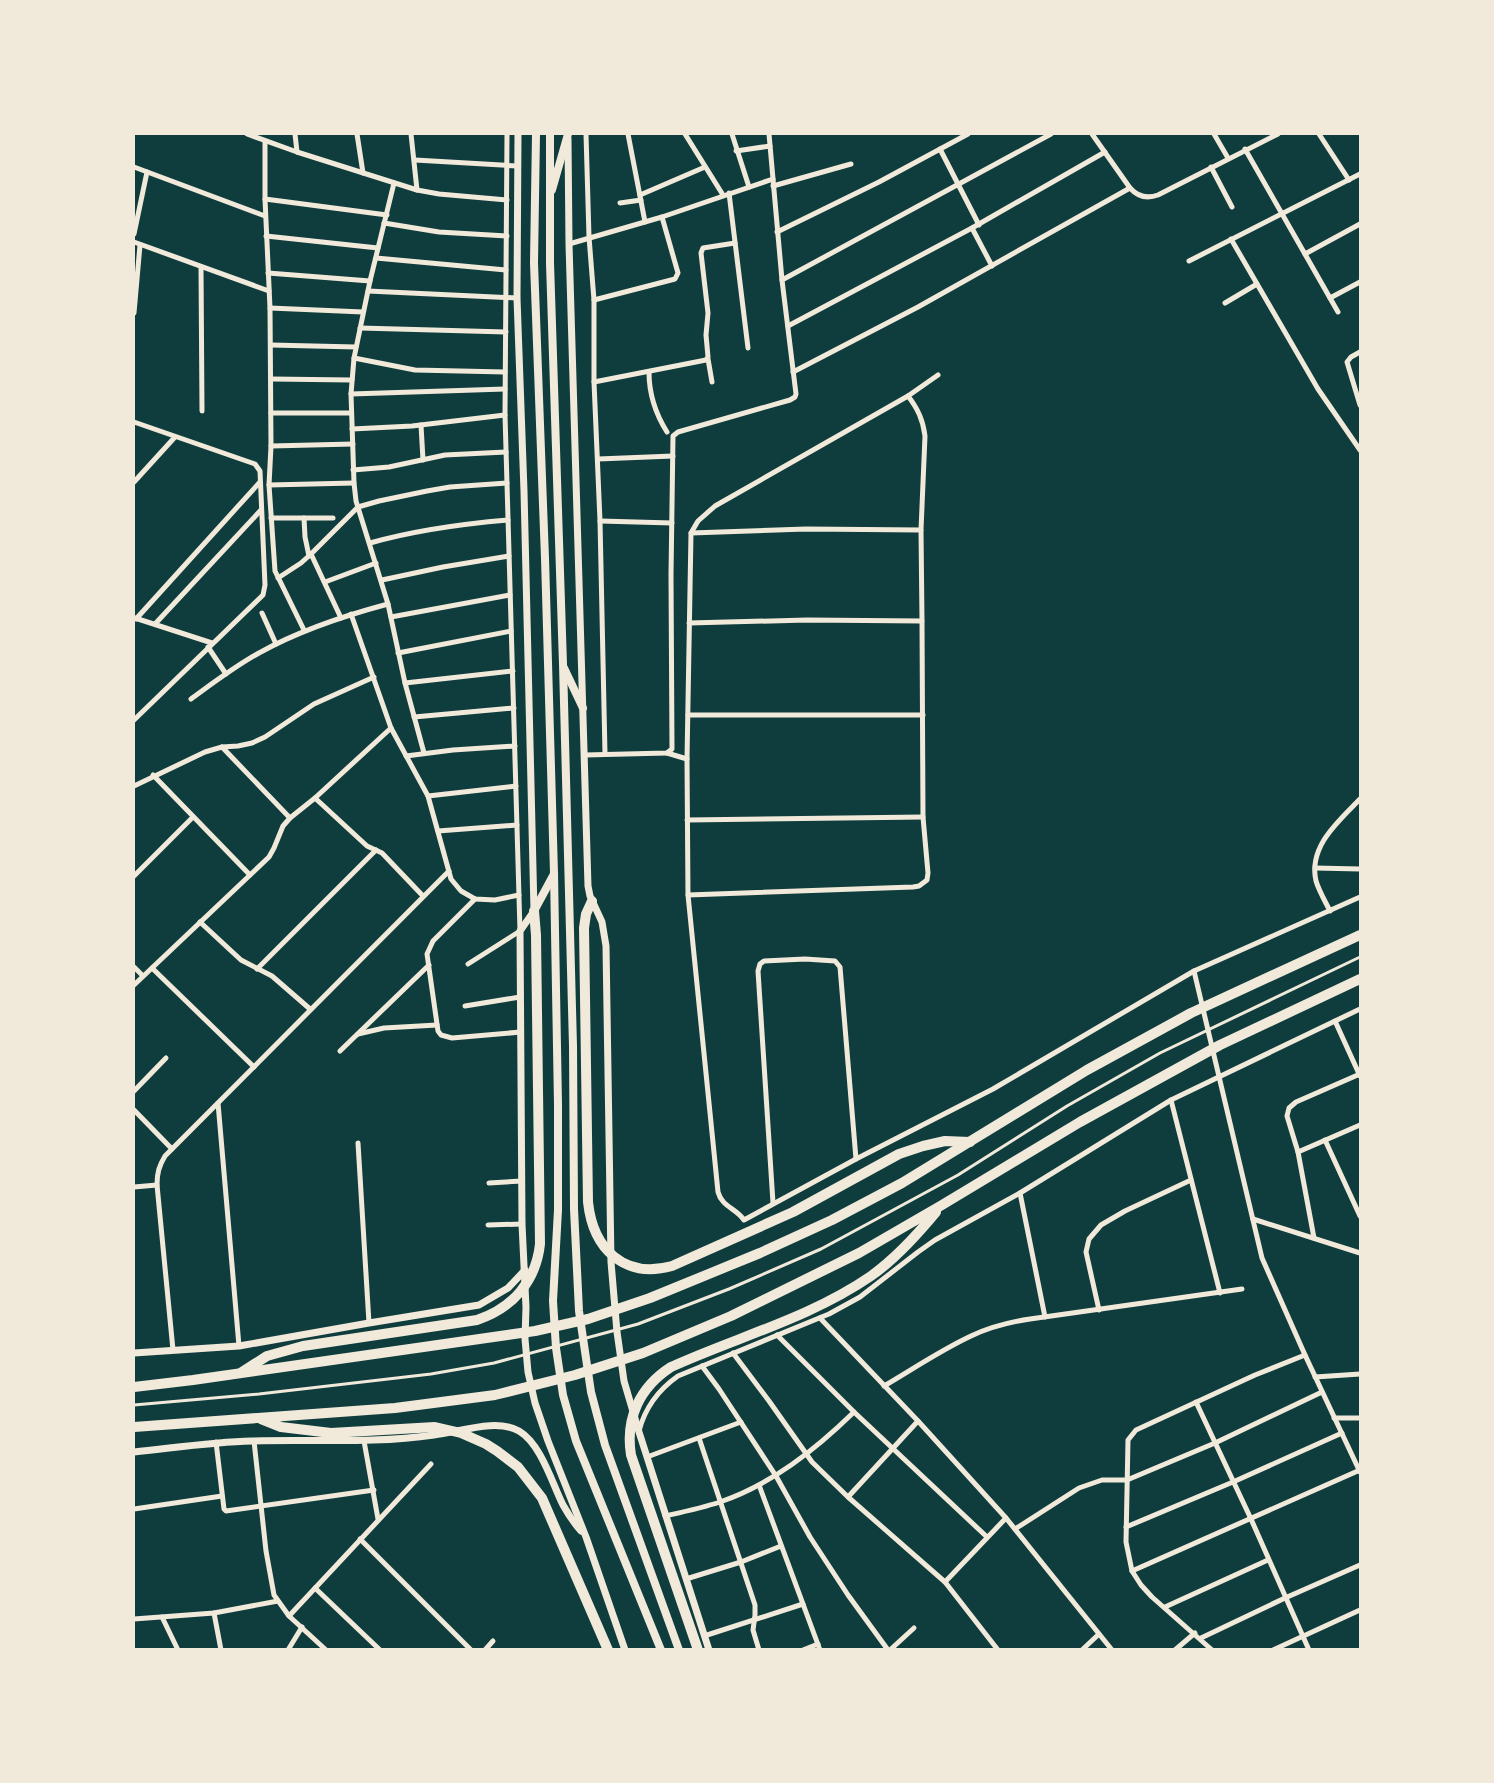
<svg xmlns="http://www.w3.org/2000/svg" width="1494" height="1783" font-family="'Source Sans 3',sans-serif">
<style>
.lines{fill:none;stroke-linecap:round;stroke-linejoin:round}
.service{stroke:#f1e9da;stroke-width:3}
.minor{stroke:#f1e9da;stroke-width:5}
.tertiary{stroke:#f1e9da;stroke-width:7}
.secondary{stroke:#f1e9da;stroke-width:8}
.motorway{stroke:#f1e9da;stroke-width:10}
</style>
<rect width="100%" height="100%" fill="#0f3d3e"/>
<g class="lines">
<polyline class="service" points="134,1405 259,1394 431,1374 494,1363 638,1324 729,1289 821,1249 958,1175 1067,1106 1160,1053 1360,957"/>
<g class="minor">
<polyline points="247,134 297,152 417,190 439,194 507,200"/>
<polyline points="295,134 297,152"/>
<polyline points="357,134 363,173"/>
<polyline points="411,134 417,190"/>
<polyline points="586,134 589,237 594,300 594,382 600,521 605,754"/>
<polyline points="628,134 645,222"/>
<polyline points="685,134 723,195"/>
<polyline points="732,134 749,187"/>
<path d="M1092,134L1130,188C1138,197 1147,199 1158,195L1278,134"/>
<polyline points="1214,134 1228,158"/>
<polyline points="1319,134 1349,180"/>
<polyline points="265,141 265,199 270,308 271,446 269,485 275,571 304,630"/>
<polyline points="940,149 979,225"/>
<polyline points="1245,149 1338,312"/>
<polyline points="736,151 770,146"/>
<polyline points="415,160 517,166"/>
<polyline points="134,167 265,216"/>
<polyline points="1211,167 1232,207"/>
<polyline points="394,183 370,281 354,358 351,394 354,483 356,501 388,604 405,683 424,753"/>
<polyline points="773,186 851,164"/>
<polyline points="729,193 748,348"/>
<polyline points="640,195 705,167"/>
<polyline points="265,199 387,215"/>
<polyline points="620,203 641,200"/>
<polyline points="384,223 439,232 507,236"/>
<polyline points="972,228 992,266"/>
<polyline points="777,232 879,182 968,134"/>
<polyline points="134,234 147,172"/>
<polyline points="266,236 378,248"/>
<polyline points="1231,239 1318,389 1360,450"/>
<polyline points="134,242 269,291"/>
<polyline points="569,244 662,217 773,179"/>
<polyline points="1305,254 1360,224"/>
<polyline points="376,258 506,270"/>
<polyline points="1189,261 1360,174"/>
<polyline points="201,267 202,411"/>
<polyline points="268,273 370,281"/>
<polyline points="782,280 1051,134"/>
<polyline points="368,291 517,298"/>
<polyline points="1330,298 1360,282"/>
<polyline points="594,300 675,279 678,273 662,217"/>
<polyline points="1225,303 1257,284"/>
<polyline points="270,308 363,312"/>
<polyline points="134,313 140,245"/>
<polyline points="788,326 972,228 1105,152"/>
<polyline points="360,328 506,332"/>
<polyline points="271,345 356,347"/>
<polyline points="1360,352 1351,357 1347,362 1360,405"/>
<polyline points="354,358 415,370 505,372"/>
<polyline points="708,359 712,382"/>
<path d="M649,372C649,395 655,413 667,432"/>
<polyline points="793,372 918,307 1130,188"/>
<path d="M938,375L908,396L715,506L698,521L691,533L687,759L688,895L718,1192C722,1207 736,1208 744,1220L856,1159L993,1089L1194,971L1360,897"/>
<polyline points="271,379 352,380"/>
<polyline points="594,382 706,360 708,357 706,335 708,313 701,253 703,248 735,243"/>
<polyline points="351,394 505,389"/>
<polyline points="271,413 351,413"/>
<polyline points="134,422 255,464 260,471 265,585 263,595 134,720"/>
<polyline points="421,425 423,460"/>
<polyline points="352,429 412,426 505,415"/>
<polyline points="271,446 353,444"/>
<polyline points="598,459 673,456"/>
<polyline points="353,470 389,467 445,455 506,452"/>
<polyline points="134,482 175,437"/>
<polyline points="269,485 354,483"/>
<polyline points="271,518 333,518"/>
<polyline points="304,518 305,537 309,556"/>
<polyline points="600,521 672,523"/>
<polyline points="691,533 806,529 921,530"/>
<path d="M370,543C416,530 461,524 508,520"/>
<polyline points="311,554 341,618"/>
<polyline points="278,578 301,563 311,554 358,507 379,501 427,491 450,487 507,483"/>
<polyline points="382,580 443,567 509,556"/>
<polyline points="325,582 376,563"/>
<polyline points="262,613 276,644"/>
<polyline points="351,614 391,728 428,796 451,879 461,891 475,899 495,900 519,895"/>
<polyline points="391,617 510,595"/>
<polyline points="135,618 212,643"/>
<polyline points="136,619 260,482"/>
<polyline points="689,623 807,620 922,621"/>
<polyline points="155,624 261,510"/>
<polyline points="208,647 226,674"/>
<polyline points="398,653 511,631"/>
<polyline points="405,683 513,671"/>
<path d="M191,699C213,683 235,666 259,653C300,630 343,616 388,604"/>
<polyline points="688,715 923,715"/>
<polyline points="414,717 514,708"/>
<polyline points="222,747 290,818"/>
<polyline points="667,753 687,759"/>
<polyline points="585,755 667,753 672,749 671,575 673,436 678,432 790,400 795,397 796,394 782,280 769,134"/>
<polyline points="406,756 453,750 515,746"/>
<polyline points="153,775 250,875"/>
<polyline points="134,786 205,752 222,747 238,746 252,743 265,737 314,704 374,677"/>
<polyline points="428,796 516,786"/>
<polyline points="315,798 367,846 382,853 423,896"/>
<polyline points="687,820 923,817"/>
<polyline points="438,831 517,825"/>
<polyline points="1315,868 1360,869"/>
<polyline points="134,876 193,817"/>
<path d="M688,895L913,887L919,886L927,880L928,873L923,817L922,621L921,530L925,436C923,420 918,409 908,396"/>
<polyline points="475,899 433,941 427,954 438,1031 441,1035 452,1038 521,1032"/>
<path d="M1330,911C1325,901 1319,891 1316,881C1308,846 1339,821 1360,799"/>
<polyline points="200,922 241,960 272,976 310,1009"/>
<polyline points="468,964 520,931 505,415 507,134"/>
<polyline points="134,967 143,976"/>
<polyline points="152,968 254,1067"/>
<polyline points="257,969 376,850"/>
<polyline points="1194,971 1262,1258 1305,1355 1360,1472"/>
<polyline points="134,985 269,857 274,848 283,826 290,818 315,798 391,728"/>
<polyline points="465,1006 520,997"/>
<polyline points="1335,1021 1360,1076"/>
<polyline points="358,1034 384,1028 437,1025"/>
<polyline points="340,1051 429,965"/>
<polyline points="134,1091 166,1058"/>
<polyline points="1171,1100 1220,1293"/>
<polyline points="218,1103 239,1346"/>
<polyline points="134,1110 172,1149"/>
<polyline points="1325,1140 1360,1216"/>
<polyline points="358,1143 369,1323"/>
<polyline points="1298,1152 1360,1125"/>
<polyline points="489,1183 522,1181"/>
<polyline points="134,1187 157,1185"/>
<polyline points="1020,1193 1045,1317"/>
<polyline points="773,1203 758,971 760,964 764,961 805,959 835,961 840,967 856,1159"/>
<polyline points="1253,1219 1360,1253"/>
<polyline points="488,1225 522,1224"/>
<polyline points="1314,1238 1298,1152 1287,1116 1289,1108 1296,1102 1360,1074"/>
<polyline points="1099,1310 1086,1252 1089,1239 1101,1225 1125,1211 1191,1180"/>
<polyline points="820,1318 918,1421 1006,1518 1112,1650"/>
<polyline points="777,1335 854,1412 987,1537"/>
<path d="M173,1350L157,1185C157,1173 159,1166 165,1156L449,871"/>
<polyline points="733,1353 769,1401 812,1462 848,1497 945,1582 998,1650"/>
<polyline points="702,1366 719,1389 776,1476 810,1537 848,1595 888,1650"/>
<polyline points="1315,1377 1360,1374"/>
<path d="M884,1386C913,1369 941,1350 971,1336C990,1327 1010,1322 1030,1319L1242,1289"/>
<polyline points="1196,1402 1251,1519 1309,1650"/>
<polyline points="1334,1418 1360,1418"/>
<path d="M639,1431C645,1408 658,1390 678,1376L829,1314L860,1297L918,1252L935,1240L1020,1193L1171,1100L1360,1009"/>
<polyline points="699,1438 755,1605 755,1615 753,1630 759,1650"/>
<polyline points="254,1441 266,1551 274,1595 289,1616 326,1650"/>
<polyline points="364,1441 378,1519"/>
<polyline points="216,1442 224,1509 226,1511 374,1490"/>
<polyline points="647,1457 741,1422"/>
<polyline points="759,1485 820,1650"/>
<polyline points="848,1497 918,1421"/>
<polyline points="134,1509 222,1496"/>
<path d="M665,1516C683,1512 702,1508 720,1502C772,1484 815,1450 854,1412"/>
<polyline points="1126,1527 1233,1482 1342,1433"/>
<polyline points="1015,1529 1079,1488 1102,1480 1127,1480 1215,1443 1322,1392"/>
<polyline points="360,1539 471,1650"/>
<polyline points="1132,1571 1360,1470"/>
<polyline points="686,1579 741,1562 781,1546"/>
<polyline points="945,1582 1006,1518"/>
<polyline points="315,1588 380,1650"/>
<polyline points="1165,1607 1268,1560"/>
<polyline points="214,1613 221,1650"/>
<polyline points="289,1616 431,1464"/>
<polyline points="162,1617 178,1650"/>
<polyline points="134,1619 214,1613 278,1601"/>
<polyline points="704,1636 803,1604"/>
<polyline points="1201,1638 1285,1598 1360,1565"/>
<polyline points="288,1650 302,1627"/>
<polyline points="485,1650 493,1641"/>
<polyline points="803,1650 818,1644"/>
<polyline points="890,1650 914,1628"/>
<polyline points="1082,1650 1099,1634"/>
<polyline points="1175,1650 1195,1633"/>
<polyline points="1212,1650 1152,1597 1141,1585 1132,1571 1126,1542 1128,1440 1136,1430 1255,1375 1305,1355"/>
<polyline points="1273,1650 1360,1610"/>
</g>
<g class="tertiary">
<polyline points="518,134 517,298 524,491 534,911 520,931 522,1224 526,1307 525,1339 528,1372 535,1403 548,1441 586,1537 625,1650"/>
<polyline points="568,139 569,244 588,886 590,896 602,922 606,946 611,1262 617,1332 624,1381 639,1432 709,1650"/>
<polyline points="134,1353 239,1346 369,1323 479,1305 508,1288 525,1270"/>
<path d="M134,1452C173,1448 212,1442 252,1441C313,1439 373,1444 434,1435C460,1432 496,1418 519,1431C541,1444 552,1483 563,1505C568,1514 574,1523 581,1531"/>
</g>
<g class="secondary">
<polyline points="536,134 534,263 545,558 554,873 558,1105 558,1210 553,1301 556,1348 563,1395 576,1441 661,1650"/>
<polyline points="550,134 550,263 563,664 573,1046 574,1209 579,1311 591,1392 605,1445 679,1650"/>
<polyline points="552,190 568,134"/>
<polyline points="564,668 583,708"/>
<polyline points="534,911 554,874"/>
</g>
<g class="motorway">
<path d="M592,901L586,914L584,928L588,1202C593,1249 624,1279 672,1266L793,1212L899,1154L923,1146L945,1141L970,1142"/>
<path d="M242,1372L267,1356L303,1346L477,1320C513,1308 536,1281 540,1244L536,935L534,911"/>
<polyline points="134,1387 193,1380 535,1331 588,1319 650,1298 760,1253 832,1220 902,1183 1087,1070 1191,1013 1360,935"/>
<polyline points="261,1419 281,1427 331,1433 435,1427 461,1433 486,1444 497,1451 518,1467 542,1498 608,1650"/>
<polyline points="134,1427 395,1408 495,1395 575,1375 643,1353 731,1316 859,1253 942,1205 1080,1122 1220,1045 1360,979"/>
<path d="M698,1650L631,1455C625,1418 640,1387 671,1367C737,1337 810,1318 871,1276C895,1259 917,1235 936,1212"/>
</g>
</g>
<rect width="1494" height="1783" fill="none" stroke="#f1e9da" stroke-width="270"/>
</svg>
